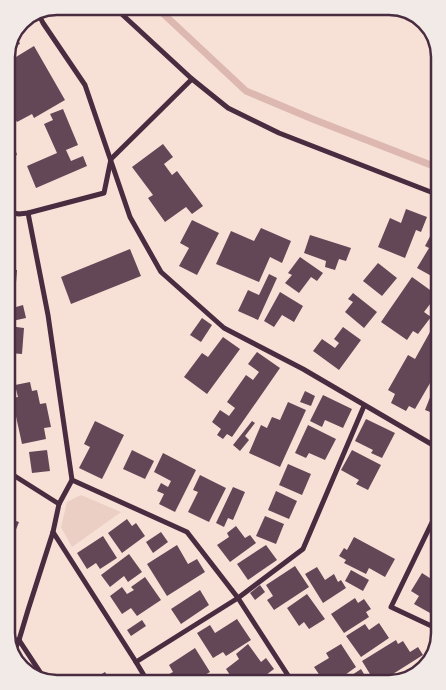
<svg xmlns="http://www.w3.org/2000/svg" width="446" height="690" font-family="Helvetica,sans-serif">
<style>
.green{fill:#ebcfc5}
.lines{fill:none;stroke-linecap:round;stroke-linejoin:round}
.stream{stroke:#dcb8b0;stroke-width:7}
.building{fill:#644757}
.minor{stroke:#4a2c40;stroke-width:5}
.rim{fill:none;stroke:#4a2c40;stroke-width:2.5}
</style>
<rect width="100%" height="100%" fill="#f7e1d7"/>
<polygon class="green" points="81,495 121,512 72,547 61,527 67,502"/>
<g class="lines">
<polyline class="stream" points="155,6 246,91 315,120 436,167"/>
</g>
<g class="building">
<polygon points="16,33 20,44 9,48"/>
<polygon points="34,46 65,100 34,118 32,114 17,122 11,112 7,114 6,63"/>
<polygon points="63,109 78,145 66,150 71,161 83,156 87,166 36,188 27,166 57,153 44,124 53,120 50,114"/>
<polygon points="7,128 9,128 17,155 7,158"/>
<polygon points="163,144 173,157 164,164 172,175 177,171 203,206 192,214 186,207 165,222 148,198 153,195 132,167"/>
<polygon points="406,209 427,217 421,232 416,230 405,258 378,247 390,218 401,223"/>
<polygon points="436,209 436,223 430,220"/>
<polygon points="192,220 219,233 197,275 179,266 189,248 180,243"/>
<polygon points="436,225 436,227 437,279 417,268 429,248 425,246"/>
<polygon points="261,228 291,241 282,263 270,257 259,282 216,264 231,231 254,241"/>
<polygon points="310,235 351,248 346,261 339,259 335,270 325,267 326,261 304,253"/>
<polygon points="130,249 141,276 71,304 61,277"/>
<polygon points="300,257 323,273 317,281 311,277 299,293 285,283 292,275 288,273"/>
<polygon points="378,263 397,278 382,296 363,281"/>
<polygon points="8,270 17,270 15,296 8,296"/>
<polygon points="269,274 277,278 258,320 238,311 248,290 259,295"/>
<polygon points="412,277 437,295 424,312 431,317 418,334 413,331 407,340 381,322"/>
<polygon points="280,292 303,306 294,322 282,315 274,327 264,321"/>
<polygon points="353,293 377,312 364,328 345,312 353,302 348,299"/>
<polygon points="23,305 26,318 12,321 9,309"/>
<polygon points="202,318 212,325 201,342 190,335"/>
<polygon points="9,326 24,328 22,354 9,353"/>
<polygon points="343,327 361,340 339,370 313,351 322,339 335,348 339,343 334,339"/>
<polygon points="430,332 437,335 437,371 415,409 409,406 406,411 391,403 395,394 388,390 408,355 415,359"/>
<polygon points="223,337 240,349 207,394 184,377 202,353 208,357"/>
<polygon points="257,352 280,368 232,437 227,434 223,439 217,435 221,429 212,422 220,410 229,416 235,408 227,402 246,375 253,380 259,372 248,364"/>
<polygon points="30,382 32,391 37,390 40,404 46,403 51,427 44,428 46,439 22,444 12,398 18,397 15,385"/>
<polygon points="434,387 438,389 438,415 425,410"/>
<polygon points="305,391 315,396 311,406 300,402"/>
<polygon points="323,395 352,409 343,428 325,420 322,427 310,421"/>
<polygon points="288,402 306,410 280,467 249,453 261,425 267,428 272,417 280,420"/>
<polygon points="366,419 395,433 382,458 371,453 373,450 355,441"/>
<polygon points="95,421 124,435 102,479 79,468 90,447 84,444"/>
<polygon points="252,421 255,423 245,436 249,440 240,451 233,445"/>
<polygon points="308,425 336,439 325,460 309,453 306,458 295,453"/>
<polygon points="47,450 50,471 32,473 29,452"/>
<polygon points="132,450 154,461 145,479 123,469"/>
<polygon points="352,450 381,465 368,490 356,484 359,480 341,470"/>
<polygon points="163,453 196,470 175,512 159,504 164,494 157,491 161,483 168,487 171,481 154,472"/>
<polygon points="288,464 311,474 302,495 279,485"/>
<polygon points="200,475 226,488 209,522 188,512 198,492 193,490"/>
<polygon points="233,487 245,492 233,520 228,518 224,527 216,523"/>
<polygon points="276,491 297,501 289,519 268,510"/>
<polygon points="265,516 284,524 276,544 256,536"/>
<polygon points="10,519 19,522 11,542 11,533"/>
<polygon points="127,519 132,526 136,523 145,536 122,553 108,533"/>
<polygon points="439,521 439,536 433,533"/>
<polygon points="236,526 245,538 250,535 256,543 230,562 217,545 229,537 227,533"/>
<polygon points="161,532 168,542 153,553 146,542"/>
<polygon points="103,536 117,558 100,569 96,563 87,569 77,553"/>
<polygon points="354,537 395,559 385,577 369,568 366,574 344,563 346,560 339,556 344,548 347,550"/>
<polygon points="177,545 188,564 197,559 205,572 167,596 147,564"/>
<polygon points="266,545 277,560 248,580 237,564"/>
<polygon points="129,554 142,572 128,582 124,576 110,587 101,575"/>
<polygon points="295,566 309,587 274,610 267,600 273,596 266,585"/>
<polygon points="317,567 325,580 334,574 338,582 341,580 346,588 323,603 305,574"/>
<polygon points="351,570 369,580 363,591 345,581"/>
<polygon points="422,573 439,584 439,598 430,613 414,604 419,596 411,591"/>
<polygon points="145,577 161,600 137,616 131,608 122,614 110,596 122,587 127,594 134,590 131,587"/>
<polygon points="260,585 265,592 255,600 250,593"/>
<polygon points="200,590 209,605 181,624 171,609"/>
<polygon points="307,594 325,619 309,629 304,622 299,626 287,608"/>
<polygon points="355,598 358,603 364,599 371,609 366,612 369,617 344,633 331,614"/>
<polygon points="237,619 251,640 226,656 223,652 213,658 197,633 210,625 215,633"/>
<polygon points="142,620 146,626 131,636 127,630"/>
<polygon points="379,623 389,638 361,657 346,636 365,624 369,630"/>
<polygon points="396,640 398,644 403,641 410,652 418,647 423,655 385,679 373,679 362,661"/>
<polygon points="248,644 261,662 266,658 274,669 258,681 234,681 226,669 239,659 236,654"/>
<polygon points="341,644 356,667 338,680 323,680 314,667 329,658 326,653"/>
<polygon points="195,648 210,672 193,682 164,682 162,678 173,672 169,665"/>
<polygon points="421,662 425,667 412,678 406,679 403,673"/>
<polygon points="361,669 367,679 346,679"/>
<polygon points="30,670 35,678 29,675 26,672"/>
<polygon points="105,672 112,683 87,683"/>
<polygon points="276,675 279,680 268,681"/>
</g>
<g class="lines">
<g class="minor">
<polyline points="113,6 192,79 228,108 279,133 436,194"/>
<polyline points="38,13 43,23 85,85 130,217 161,272 224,328 303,369 438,448"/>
<polyline points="8,212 19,214 28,213 104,193 111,159 192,79"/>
<polyline points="10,473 59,504"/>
<polyline points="72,480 187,532 238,598 291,680"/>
<polyline points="439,508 391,607 440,630"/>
<polyline points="53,532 136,662 148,682"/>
<polyline points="11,640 19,640"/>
<polyline points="19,640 46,681"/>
<polyline points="12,657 19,640 28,610 53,532 59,504 72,480 48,315 28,213"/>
<polyline points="136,662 238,598 303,549 364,406"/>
</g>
</g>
<path d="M0 0H446V690H0ZM57 15H389A42 42 0 0 1 431 57V633A42 42 0 0 1 389 675H57A42 42 0 0 1 15 633V57A42 42 0 0 1 57 15Z" fill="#f1eae7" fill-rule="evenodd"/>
<path class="rim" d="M57 15H389A42 42 0 0 1 431 57V633A42 42 0 0 1 389 675H57A42 42 0 0 1 15 633V57A42 42 0 0 1 57 15Z"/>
</svg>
